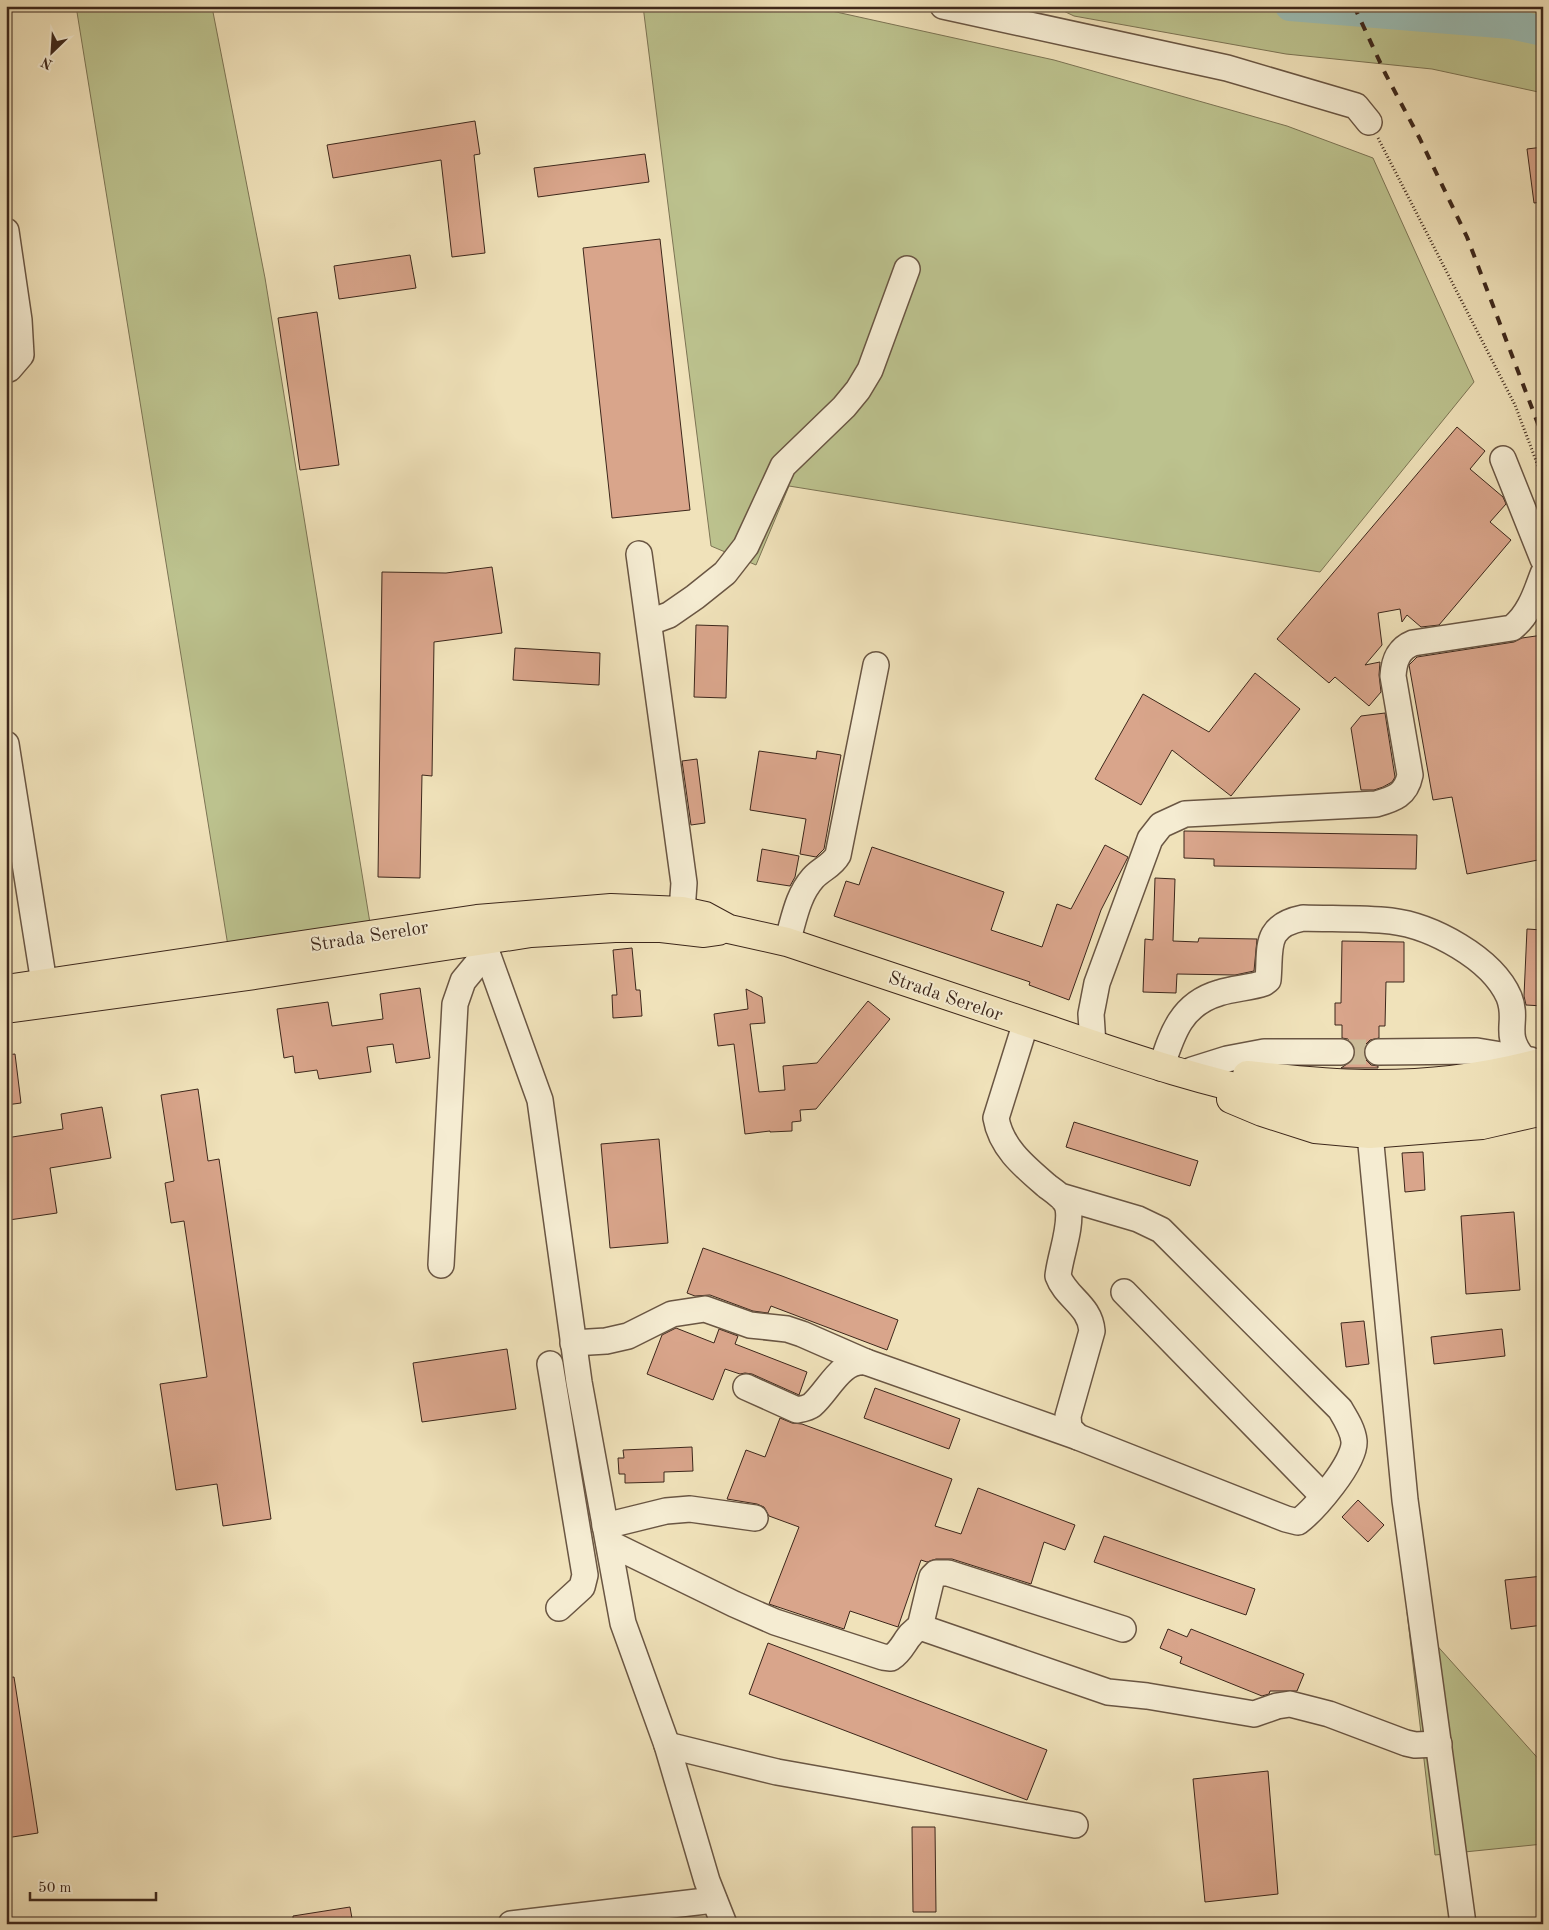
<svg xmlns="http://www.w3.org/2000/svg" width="1549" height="1930" font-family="'Old Standard TT',serif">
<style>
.green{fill:#bcc28e;stroke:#7c7454}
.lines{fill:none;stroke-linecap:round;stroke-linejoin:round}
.river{stroke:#9bbdb5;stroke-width:30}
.building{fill:#d9a58b;stroke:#3d271b}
.minor-tunnel{stroke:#ccbd9a;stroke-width:25;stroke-dasharray:25 12;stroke-linecap:butt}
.minor-casing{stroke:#6a5643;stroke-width:28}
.highway-casing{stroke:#3d271b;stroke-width:30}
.path{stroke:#3d271b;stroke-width:3;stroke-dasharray:1 2.5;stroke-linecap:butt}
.minor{stroke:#f5ecd2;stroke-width:25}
.highway{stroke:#f0e2ba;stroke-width:28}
.rail{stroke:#3d271b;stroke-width:4;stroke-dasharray:9 9;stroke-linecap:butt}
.labels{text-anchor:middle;stroke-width:4;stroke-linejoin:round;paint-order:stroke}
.street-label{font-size:19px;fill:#3d271b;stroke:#f5ecd2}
</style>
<rect width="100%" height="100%" fill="#f0e2ba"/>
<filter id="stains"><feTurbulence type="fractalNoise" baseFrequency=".004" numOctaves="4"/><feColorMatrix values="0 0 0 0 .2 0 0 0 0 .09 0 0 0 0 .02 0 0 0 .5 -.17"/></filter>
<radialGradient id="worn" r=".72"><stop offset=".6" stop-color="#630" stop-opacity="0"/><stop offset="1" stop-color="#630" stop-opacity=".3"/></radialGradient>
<g class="green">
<polygon points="76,6 229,6 212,7 265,278 370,923 228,946"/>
<polygon points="643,6 809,6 1054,60 1287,126 1373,158 1474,382 1320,572 789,486 756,565 711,546"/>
<polygon points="1053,6 1543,6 1543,93 1432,69 1286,54 1074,16"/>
<polygon points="1407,1612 1543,1764 1543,1844 1435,1855"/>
</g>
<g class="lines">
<polyline class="river" points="1290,6 1511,24 1543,31"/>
</g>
<g class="building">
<polygon points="475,121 480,154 474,155 485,253 452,257 441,160 333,178 327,145"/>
<polygon points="1543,147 1543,202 1534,203 1527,149"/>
<polygon points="645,154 649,182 538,197 534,168"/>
<polygon points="660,239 690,510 612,518 583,248"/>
<polygon points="410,255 416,288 339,299 334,266"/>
<polygon points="317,312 339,465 300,470 278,318"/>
<polygon points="1457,427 1485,451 1470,469 1503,497 1506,504 1490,522 1511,540 1439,625 1421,627 1407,615 1402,622 1400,609 1378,613 1382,645 1365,665 1380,662 1379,675 1381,692 1369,706 1335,677 1329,683 1277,639"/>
<polygon points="492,567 502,633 434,642 432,776 422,775 420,878 378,877 382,572 446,573"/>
<polygon points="696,625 728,626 726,698 694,697"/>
<polygon points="1543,635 1543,859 1467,874 1452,797 1433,800 1409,665 1417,657 1514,642 1522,638"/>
<polygon points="515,648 600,653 599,685 513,680"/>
<polygon points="1255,673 1300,709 1231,796 1172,750 1141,805 1095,779 1143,694 1209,732"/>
<polygon points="1385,713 1395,777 1392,782 1383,787 1374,790 1361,790 1351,728 1361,716"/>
<polygon points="759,751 816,759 817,751 841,755 824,849 816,857 800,854 806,819 750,810"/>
<polygon points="697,759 705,823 691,825 682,761"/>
<polygon points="1184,831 1417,835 1416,869 1214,866 1214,859 1184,858"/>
<polygon points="1105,845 1128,857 1101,910 1069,1000 1029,985 1030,982 834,916 846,881 859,885 872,847 1004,892 991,930 1042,947 1057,904 1071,909"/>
<polygon points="762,849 799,856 795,877 790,886 757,881"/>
<polygon points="1155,878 1175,879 1173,941 1198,942 1199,938 1257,939 1254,971 1235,975 1177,974 1176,993 1143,992 1145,939 1153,940"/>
<polygon points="1527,929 1543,930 1543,1006 1526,1005 1524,996"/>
<polygon points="1342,941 1404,942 1404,982 1386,982 1385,1026 1379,1026 1379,1038 1370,1040 1365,1045 1364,1052 1366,1060 1371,1065 1378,1066 1378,1068 1341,1068 1353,1060 1355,1052 1353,1044 1348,1039 1342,1038 1342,1025 1335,1025 1335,1003 1341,1003"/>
<polygon points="632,948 636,990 640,990 642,1016 613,1018 612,995 617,995 613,950"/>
<polygon points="420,988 430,1058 396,1063 393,1044 367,1047 371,1072 319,1079 317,1070 295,1073 293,1056 284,1058 277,1009 328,1002 332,1026 383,1019 380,994"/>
<polygon points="746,989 762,997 765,1023 750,1024 759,1092 785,1090 783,1066 817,1063 868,1001 890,1019 816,1109 800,1110 801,1121 792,1122 792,1131 770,1132 770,1131 745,1134 734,1044 718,1046 714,1014 748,1009"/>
<polygon points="15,1054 21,1103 6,1105 6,1055"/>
<polygon points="198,1089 208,1161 219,1159 271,1519 223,1526 217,1484 176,1490 160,1384 207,1377 184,1221 171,1223 165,1183 174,1181 161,1095"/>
<polygon points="102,1107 111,1158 50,1168 57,1213 9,1220 6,1199 6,1138 63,1129 61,1114"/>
<polygon points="1074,1122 1198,1161 1190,1186 1066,1147"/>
<polygon points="659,1139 668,1243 610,1248 601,1144"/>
<polygon points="1423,1152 1425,1190 1405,1192 1402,1153"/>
<polygon points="1514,1212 1520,1290 1466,1294 1461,1216"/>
<polygon points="703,1248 782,1276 898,1320 887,1350 771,1306 768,1313 753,1311 710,1295 695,1296 687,1293"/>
<polygon points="1364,1321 1369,1364 1346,1367 1341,1323"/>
<polygon points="676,1328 714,1343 719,1329 738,1336 735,1344 807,1372 799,1395 752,1374 745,1373 740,1374 725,1369 713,1400 647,1374 662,1335"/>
<polygon points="1502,1329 1505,1356 1434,1364 1431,1337"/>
<polygon points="507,1349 516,1409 422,1422 413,1363"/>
<polygon points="875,1388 960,1419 949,1449 864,1418"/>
<polygon points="780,1418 792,1423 802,1424 952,1479 935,1526 961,1534 978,1488 1075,1525 1065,1550 1044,1542 1031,1584 952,1559 936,1559 927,1562 921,1560 898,1627 850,1611 844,1629 769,1604 799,1527 769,1516 764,1507 757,1504 727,1499 746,1450 765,1457"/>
<polygon points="692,1447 693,1471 664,1472 664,1482 625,1483 625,1474 619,1474 618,1458 624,1458 623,1450"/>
<polygon points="1358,1500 1384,1525 1368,1542 1342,1517"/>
<polygon points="1104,1536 1255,1589 1246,1615 1094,1562"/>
<polygon points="1543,1576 1543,1625 1511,1629 1505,1580"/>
<polygon points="1168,1629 1187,1637 1191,1629 1304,1674 1297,1691 1270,1691 1269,1694 1262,1696 1180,1663 1182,1657 1160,1648"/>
<polygon points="768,1643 1047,1750 1027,1800 749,1694"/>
<polygon points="14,1677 38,1833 6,1838 6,1678"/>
<polygon points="1268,1771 1278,1894 1205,1902 1193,1779"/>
<polygon points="912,1827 935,1827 936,1912 913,1912"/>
<polygon points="350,1907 353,1924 293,1924 293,1916"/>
</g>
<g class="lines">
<polyline class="minor-tunnel" points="1341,1052 1378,1052"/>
<g class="minor-casing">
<g id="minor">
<polyline points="943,6 1227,68 1356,106 1369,122"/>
<polyline points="6,231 19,320 21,355 9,369 6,370"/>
<polyline points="1503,459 1543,559"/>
<polyline points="639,554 684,883 682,911"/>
<polyline points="650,622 669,615 695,597 725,573 746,546 783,466 844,407 858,390 870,370 907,269"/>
<polyline points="6,744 44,983"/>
<polyline points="482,939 540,1100 579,1382 623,1623 667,1745 707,1881 724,1924"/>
<path d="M787,942C794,920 797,896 813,878C821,869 832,866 838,855L876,665"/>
<path d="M1026,1022L996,1118C1001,1148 1025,1167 1047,1186C1055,1192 1066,1199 1068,1208C1072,1227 1060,1256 1058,1276C1066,1298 1090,1305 1092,1331L1068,1416L1069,1428L1078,1437L1286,1519L1298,1522C1314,1510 1356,1462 1354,1441C1353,1430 1346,1419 1340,1409L1161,1230L1138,1219L1060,1196"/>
<path d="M1093,1045L1091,1014L1097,983L1150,839L1161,825L1185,814L1376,804C1394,799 1406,795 1410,775L1393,676C1394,661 1398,649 1413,643L1512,628C1529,615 1536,593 1543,574"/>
<polyline points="1378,1052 1477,1051 1531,1060"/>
<path d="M1161,1068C1172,1034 1181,1004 1219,993C1234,988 1250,988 1264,983L1268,980C1271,948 1263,926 1303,918C1332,919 1362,918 1391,921C1432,926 1492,958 1509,997C1519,1022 1502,1033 1523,1058"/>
<polyline points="1192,1070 1227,1059 1264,1052 1341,1052"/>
<polyline points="1370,1134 1405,1500 1463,1924"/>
<polyline points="441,1265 455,1004 463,981 486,953"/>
<polyline points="1124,1292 1323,1496"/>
<polyline points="573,1343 606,1341 628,1336 672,1314 705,1309 750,1325 787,1329 802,1334 866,1362"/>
<polyline points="550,1364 585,1575 582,1587 559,1608"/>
<path d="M746,1387L797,1410C802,1409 808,1408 812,1405C829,1390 841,1359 866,1362L1078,1437"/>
<polyline points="605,1526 666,1511 690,1509 755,1518"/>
<path d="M609,1543L734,1604L775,1622L883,1657L891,1658C905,1649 905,1635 920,1627L1108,1692L1147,1696L1254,1714L1277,1706L1290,1704L1329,1714L1406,1743L1415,1745L1439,1744"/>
<polyline points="920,1627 932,1577 936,1573 948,1573 1123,1629"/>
<polyline points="667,1745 777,1772 1075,1825"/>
<polyline points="511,1924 714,1900"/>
</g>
</g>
<g class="highway-casing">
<g id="highway">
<path d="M6,989L477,919L611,908L682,911L705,916L729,929L787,942L817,952C896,978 974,1005 1053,1031C1211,1085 1377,1142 1543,1086"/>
<polyline points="6,1009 255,975 531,933 615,928 661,928 704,933 718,931"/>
<path d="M1247,1075C1286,1079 1326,1084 1365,1084C1425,1085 1485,1078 1543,1062"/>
<polyline points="1231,1099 1262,1112 1315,1129 1370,1134 1482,1125 1543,1111"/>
</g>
</g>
<polyline class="path" points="1378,138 1515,405 1543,479"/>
<use href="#minor" class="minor"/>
<use href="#highway" class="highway"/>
<polyline class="rail" points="1354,6 1385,73 1420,139 1467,237 1543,437"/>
</g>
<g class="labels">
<g class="street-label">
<text transform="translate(369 935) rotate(-9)" y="7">Strada Serelor</text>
<text transform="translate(946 995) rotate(19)" y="7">Strada Serelor</text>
</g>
</g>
<rect width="1549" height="1930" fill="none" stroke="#f0e2ba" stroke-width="25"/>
<rect x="8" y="8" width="1534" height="1915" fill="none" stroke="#3d271b" stroke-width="2.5"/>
<rect x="12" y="12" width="1524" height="1905" fill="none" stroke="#3d271b"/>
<g transform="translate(52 52) rotate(205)" stroke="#f5ecd2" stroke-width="4" paint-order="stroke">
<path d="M0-4L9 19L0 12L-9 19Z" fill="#3d271b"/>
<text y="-8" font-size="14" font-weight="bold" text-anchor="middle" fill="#3d271b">N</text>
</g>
<path d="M30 1892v8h126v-8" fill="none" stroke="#3d271b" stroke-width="2.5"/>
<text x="38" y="1892" font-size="15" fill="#3d271b" stroke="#f5ecd2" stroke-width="4" paint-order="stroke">50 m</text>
<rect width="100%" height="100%" filter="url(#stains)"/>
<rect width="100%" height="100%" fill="url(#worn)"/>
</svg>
